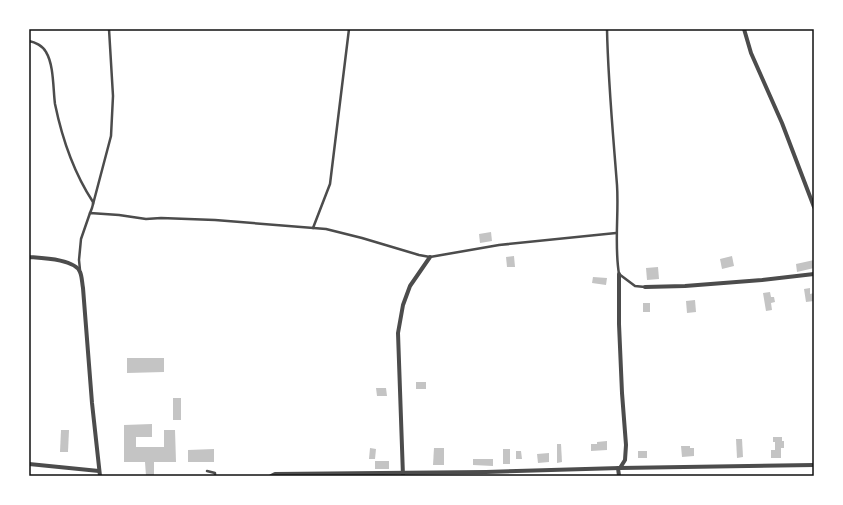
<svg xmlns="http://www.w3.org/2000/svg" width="843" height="505" font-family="Manrope,sans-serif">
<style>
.building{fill:#c4c4c4}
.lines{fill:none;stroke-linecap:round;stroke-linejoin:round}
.service{stroke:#4c4c4c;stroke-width:2.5}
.minor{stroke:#4c4c4c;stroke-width:4}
.neatline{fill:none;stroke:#111;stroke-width:1.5}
</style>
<rect width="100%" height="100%" fill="#fff"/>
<g class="building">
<polygon points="491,232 492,241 480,243 479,234"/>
<polygon points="514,256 515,267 507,267 506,257"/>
<polygon points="732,256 734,266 722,269 720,259"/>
<polygon points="814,260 814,268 797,272 796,264"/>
<polygon points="658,267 659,279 647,280 646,268"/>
<polygon points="593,277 607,278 606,285 592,283"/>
<polygon points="810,288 810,294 814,293 814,301 806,302 804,289"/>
<polygon points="770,292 771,297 774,297 775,302 771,303 772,310 766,311 763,293"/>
<polygon points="695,300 696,312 687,313 686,301"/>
<rect x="643" y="303" width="7" height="9"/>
<polygon points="127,358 164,358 164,372 127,373"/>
<rect x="416" y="382" width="10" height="7"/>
<polygon points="376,388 386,388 387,396 377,396"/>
<rect x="173" y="398" width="8" height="22"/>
<polygon points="152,424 152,437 136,437 136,447 164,447 164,430 175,430 176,462 154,462 154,476 146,476 145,462 124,462 124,425"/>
<polygon points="61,430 69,430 68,452 60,452"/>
<polygon points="773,437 782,437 782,441 784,441 784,448 781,448 781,458 771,458 771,450 775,450 775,442 773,442"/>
<polygon points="736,439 742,439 743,457 737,458"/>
<polygon points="607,441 607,450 591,451 591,444 597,444 597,442"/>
<polygon points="557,444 561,444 562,462 557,463"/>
<polygon points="681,446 690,446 690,448 694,448 694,456 682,457"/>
<polygon points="370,448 376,449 375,459 369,459"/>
<polygon points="434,448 444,448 444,465 433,465"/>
<polygon points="214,449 214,462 188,462 188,450"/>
<rect x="503" y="449" width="7" height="15"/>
<polygon points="516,451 521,451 522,459 516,459"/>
<rect x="638" y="451" width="9" height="7"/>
<polygon points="549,453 549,462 538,463 537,454"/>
<polygon points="473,459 493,459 493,466 473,465"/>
<rect x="375" y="461" width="14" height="8"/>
</g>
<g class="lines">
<g class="service">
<path d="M607,29C608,81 613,133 617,185C619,215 614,244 619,274L635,286L645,287"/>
<path d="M29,41C35,42 43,46 46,52C54,65 53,89 55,104C62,138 74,173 93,202V204"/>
<polyline points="90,213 92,208 111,136 113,96 109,29"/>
<polyline points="313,228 330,184 349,29"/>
<polyline points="80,270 79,260 81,239 90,213 119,215 146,219 161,218 215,220 326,229 362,238 419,255 430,257 499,245 616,233"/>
<polyline points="207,471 215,473 215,476"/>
</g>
<g class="minor">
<polyline points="744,29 751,53 782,123 814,207"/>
<path d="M29,257C41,258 75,259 80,272C82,276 82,283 83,288L92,403L100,476"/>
<polyline points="619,274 619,324 622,393 626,445 625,460 620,468"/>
<polyline points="645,287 685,286 762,280 814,274"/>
<polyline points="29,464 99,471"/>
<polyline points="618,468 619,476"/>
<polyline points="271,476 275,474 486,472 620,468 814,465"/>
<polyline points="403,476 398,333 403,305 410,286 430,257"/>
</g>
</g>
<rect width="843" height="505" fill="none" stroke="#ffffff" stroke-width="60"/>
<rect x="30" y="30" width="783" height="445" class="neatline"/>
</svg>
